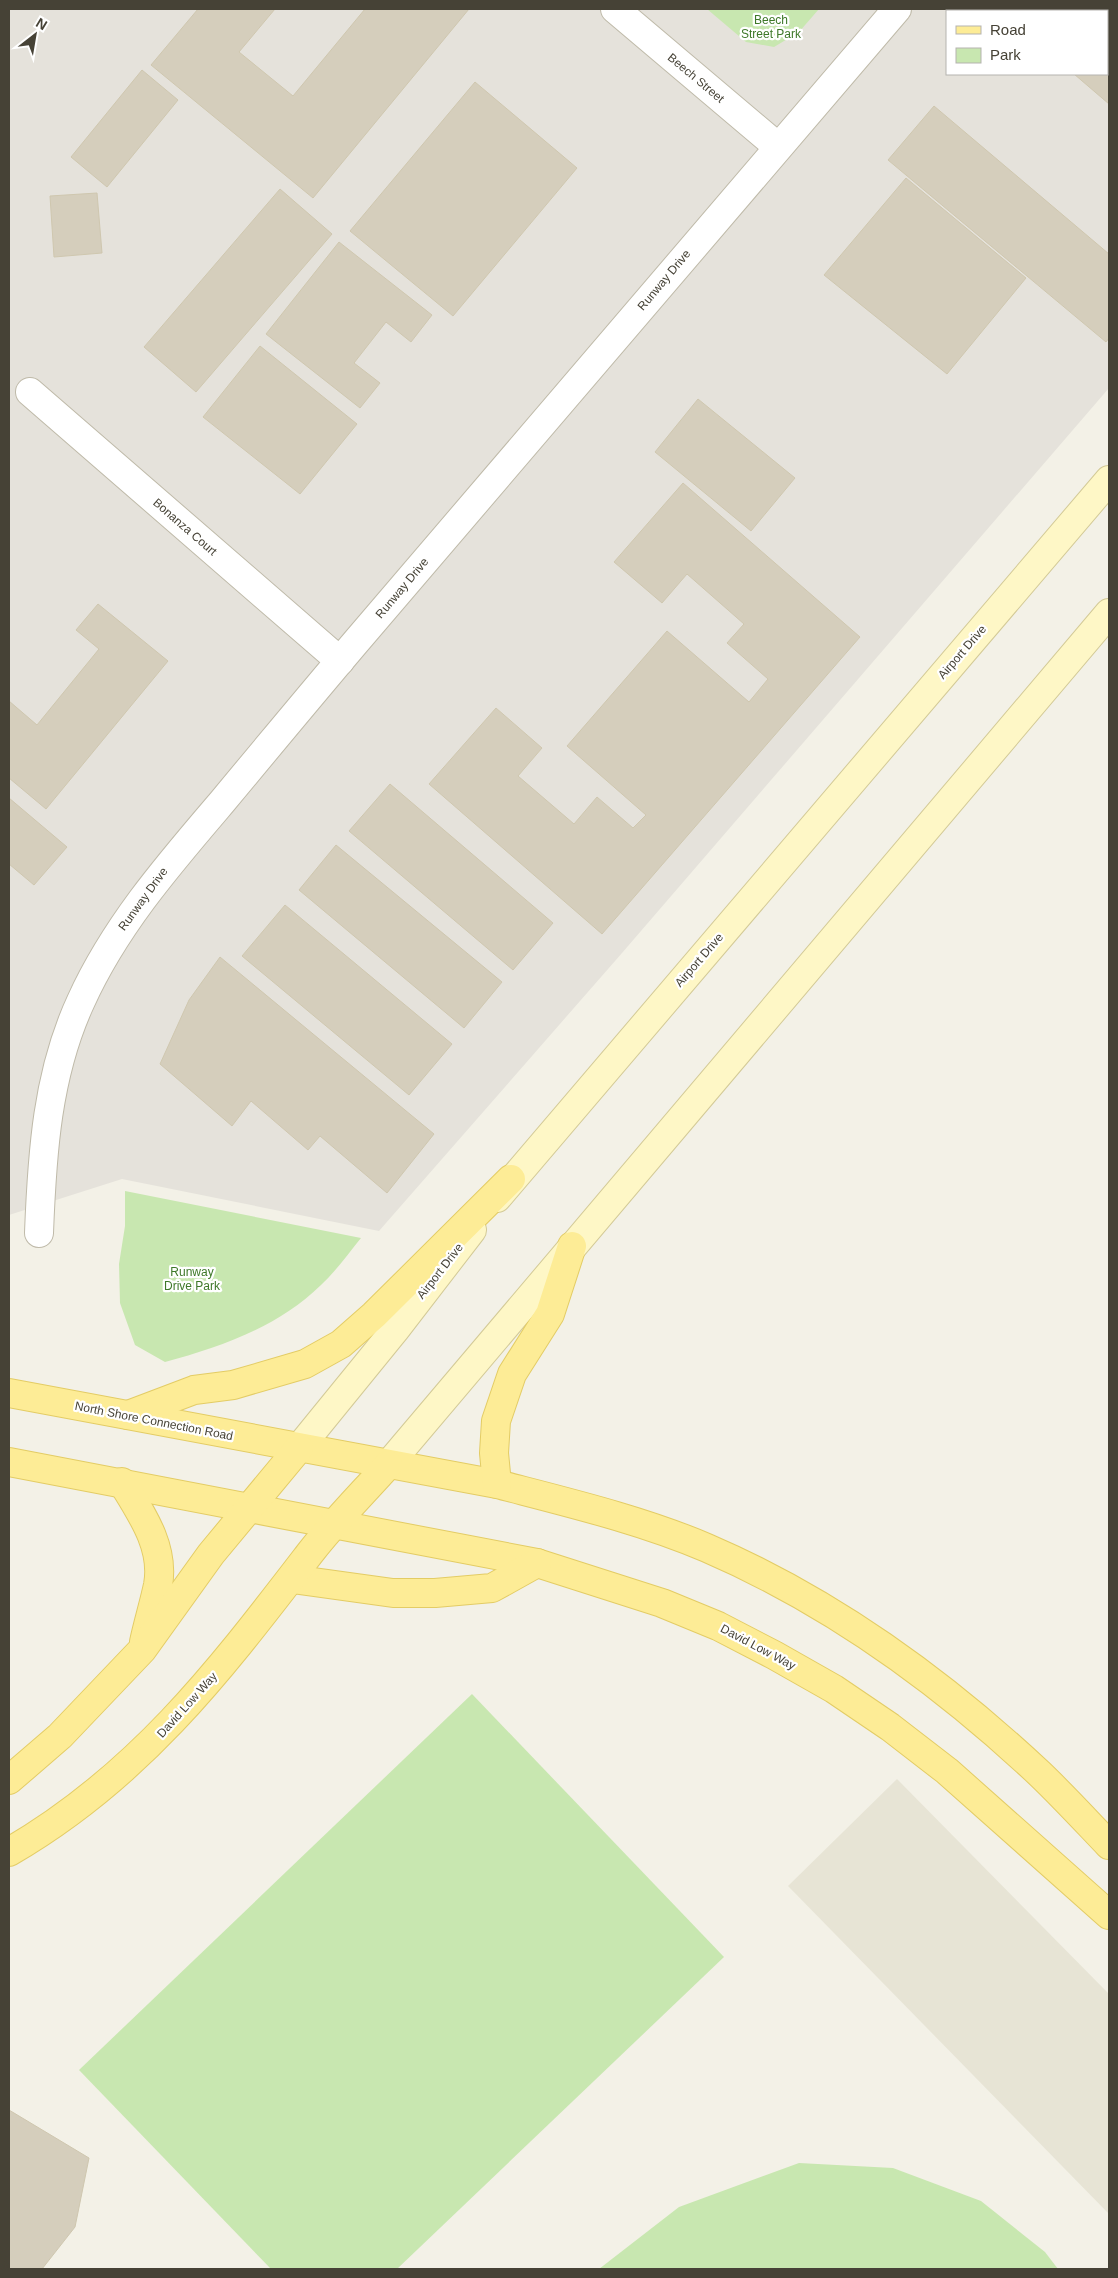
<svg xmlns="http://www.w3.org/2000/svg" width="1118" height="2278" font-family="Arial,sans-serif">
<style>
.residential{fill:#e7e4d5}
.industrial{fill:#e5e2db;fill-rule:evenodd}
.green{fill:#c8e7b0}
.building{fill:#d5cebc;stroke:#cfc7af}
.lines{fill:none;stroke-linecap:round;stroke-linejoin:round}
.street-casing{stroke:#bfbaa9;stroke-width:30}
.secondary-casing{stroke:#d3ca97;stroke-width:30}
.primary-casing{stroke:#e3cc65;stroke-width:30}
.street{stroke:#fff;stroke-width:28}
.secondary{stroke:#fef7c6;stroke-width:28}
.primary{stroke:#fdec96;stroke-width:28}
.labels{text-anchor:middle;stroke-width:4.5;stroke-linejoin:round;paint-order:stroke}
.park-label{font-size:12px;fill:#3e7829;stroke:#fff}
.street-label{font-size:12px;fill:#464236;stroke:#fff}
</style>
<rect width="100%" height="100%" fill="#f3f1e7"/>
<polygon class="residential" points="897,1779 1109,1994 1109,2214 788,1886"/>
<path class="industrial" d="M9,9H1109V388L622,953L379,1231L122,1179L9,1215ZM947,11H1107V74H947Z"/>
<g class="green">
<polygon points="707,9 819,9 799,32 774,47 746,42"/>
<path d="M125,1191L361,1238C348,1254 336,1271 321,1285C278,1327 221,1347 165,1362L135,1345L120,1303L119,1264L125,1226Z"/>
<polygon points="472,1694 724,1957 397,2269 271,2269 79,2070"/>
<polygon points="799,2163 893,2168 981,2201 1045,2252 1058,2269 599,2269 679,2207"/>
</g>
<g class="building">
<polygon points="198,9 275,9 239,52 293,96 365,9 469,9 313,198 151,65"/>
<polygon points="1014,9 1109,10 1109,104 1074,74 1107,74 1107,11 1012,11"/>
<polygon points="142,70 178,100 107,187 71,157"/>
<polygon points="475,82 577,168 453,316 350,231"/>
<polygon points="934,106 1109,254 1109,338 1106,342 888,160"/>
<polygon points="906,178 1026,278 947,374 824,275"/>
<polygon points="280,189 332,234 196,392 144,347"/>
<polygon points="97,193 102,253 54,257 50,196"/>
<polygon points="339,242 432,315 411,342 386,322 354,363 380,383 360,408 266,334"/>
<polygon points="260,346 357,424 300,494 203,417"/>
<polygon points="698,399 795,478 751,531 655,452"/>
<polygon points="683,483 860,637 602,934 429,784 496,708 542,748 518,776 574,824 597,797 633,828 646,815 567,746 667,631 749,702 768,679 727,643 744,624 687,574 662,603 614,562"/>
<polygon points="98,604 168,661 46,809 9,778 9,701 37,725 99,649 76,630"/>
<polygon points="390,784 553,923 513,970 349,831"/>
<polygon points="9,798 67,847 34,885 9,864"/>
<polygon points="336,845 502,982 464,1028 299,890"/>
<polygon points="285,905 452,1044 409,1095 242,956"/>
<polygon points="220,957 434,1134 387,1193 320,1136 308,1150 251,1101 232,1126 160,1064 189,1000"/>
<polygon points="9,2110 89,2158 75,2227 42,2269 9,2269"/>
</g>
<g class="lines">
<g class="street-casing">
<g id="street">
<polyline points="615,9 778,147"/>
<polyline points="30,392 340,661"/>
<path d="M39,1233C42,1154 47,1074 81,1001C115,926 169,864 222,802C266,749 310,696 355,643C535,431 716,220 897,9"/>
</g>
</g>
<g class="secondary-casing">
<g id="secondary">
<polyline points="497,1198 1109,480"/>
<polyline points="299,1448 395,1330 472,1230"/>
<polyline points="388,1465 1109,613"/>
</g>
</g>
<g class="primary-casing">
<g id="primary">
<path d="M9,1393L497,1484C566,1502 642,1520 707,1548C830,1601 943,1683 1040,1774C1064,1797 1086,1821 1109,1845"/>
<polyline points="128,1415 194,1390 233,1385 305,1364 341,1344 374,1315 511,1179"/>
<polyline points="9,1462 537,1563 662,1603 718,1626 774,1655 834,1689 890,1727 947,1771 1109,1915"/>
<path d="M122,1482C141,1513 165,1547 158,1585C154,1604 148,1623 144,1642"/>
<polyline points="497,1484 494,1453 496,1421 512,1374 550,1314 572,1246"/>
<polyline points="292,1579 393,1593 435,1593 492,1588 537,1563"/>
<polyline points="9,1780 60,1736 142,1650 211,1554 299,1448"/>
<path d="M9,1852C140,1776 220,1670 310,1553C334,1522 362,1494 388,1465"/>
</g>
</g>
<use href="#street" class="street"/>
<use href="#secondary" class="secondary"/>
<use href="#primary" class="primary"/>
</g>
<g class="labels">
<g class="park-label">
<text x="771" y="24">Beech<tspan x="771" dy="14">Street Park</tspan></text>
<text x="192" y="1276">Runway<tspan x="192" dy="14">Drive Park</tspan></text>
</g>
<g class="street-label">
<text transform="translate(696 78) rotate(40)" y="4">Beech Street</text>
<text transform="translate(664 280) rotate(-50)" y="4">Runway Drive</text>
<text transform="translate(185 527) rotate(41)" y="4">Bonanza Court</text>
<text transform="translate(402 588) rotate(-50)" y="4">Runway Drive</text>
<text transform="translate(962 652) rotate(-49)" y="4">Airport Drive</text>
<text transform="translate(143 899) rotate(-54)" y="4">Runway Drive</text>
<text transform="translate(699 960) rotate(-49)" y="4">Airport Drive</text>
<text transform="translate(440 1271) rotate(-52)" y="4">Airport Drive</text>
<text transform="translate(154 1421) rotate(11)" y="4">North Shore Connection Road</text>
<text transform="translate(758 1647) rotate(28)" y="4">David Low Way</text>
<text transform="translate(187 1705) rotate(-48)" y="4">David Low Way</text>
</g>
</g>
<rect width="1118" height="2278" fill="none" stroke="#464236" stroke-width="20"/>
<rect x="946" y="10" width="162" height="65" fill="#ffffff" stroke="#b5b3af"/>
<rect x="956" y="26" width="25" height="8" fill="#fdec96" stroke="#b5b3af"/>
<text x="990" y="35" font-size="15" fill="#464236">Road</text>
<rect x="956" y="48" width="25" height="15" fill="#c8e7b0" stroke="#b5b3af"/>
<text x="990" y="60" font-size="15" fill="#464236">Park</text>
<g transform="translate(35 35) rotate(31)" stroke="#ffffff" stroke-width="4" paint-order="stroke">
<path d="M0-4L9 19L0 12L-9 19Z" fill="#464236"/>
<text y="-8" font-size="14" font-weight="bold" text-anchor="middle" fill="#464236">N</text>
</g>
</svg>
